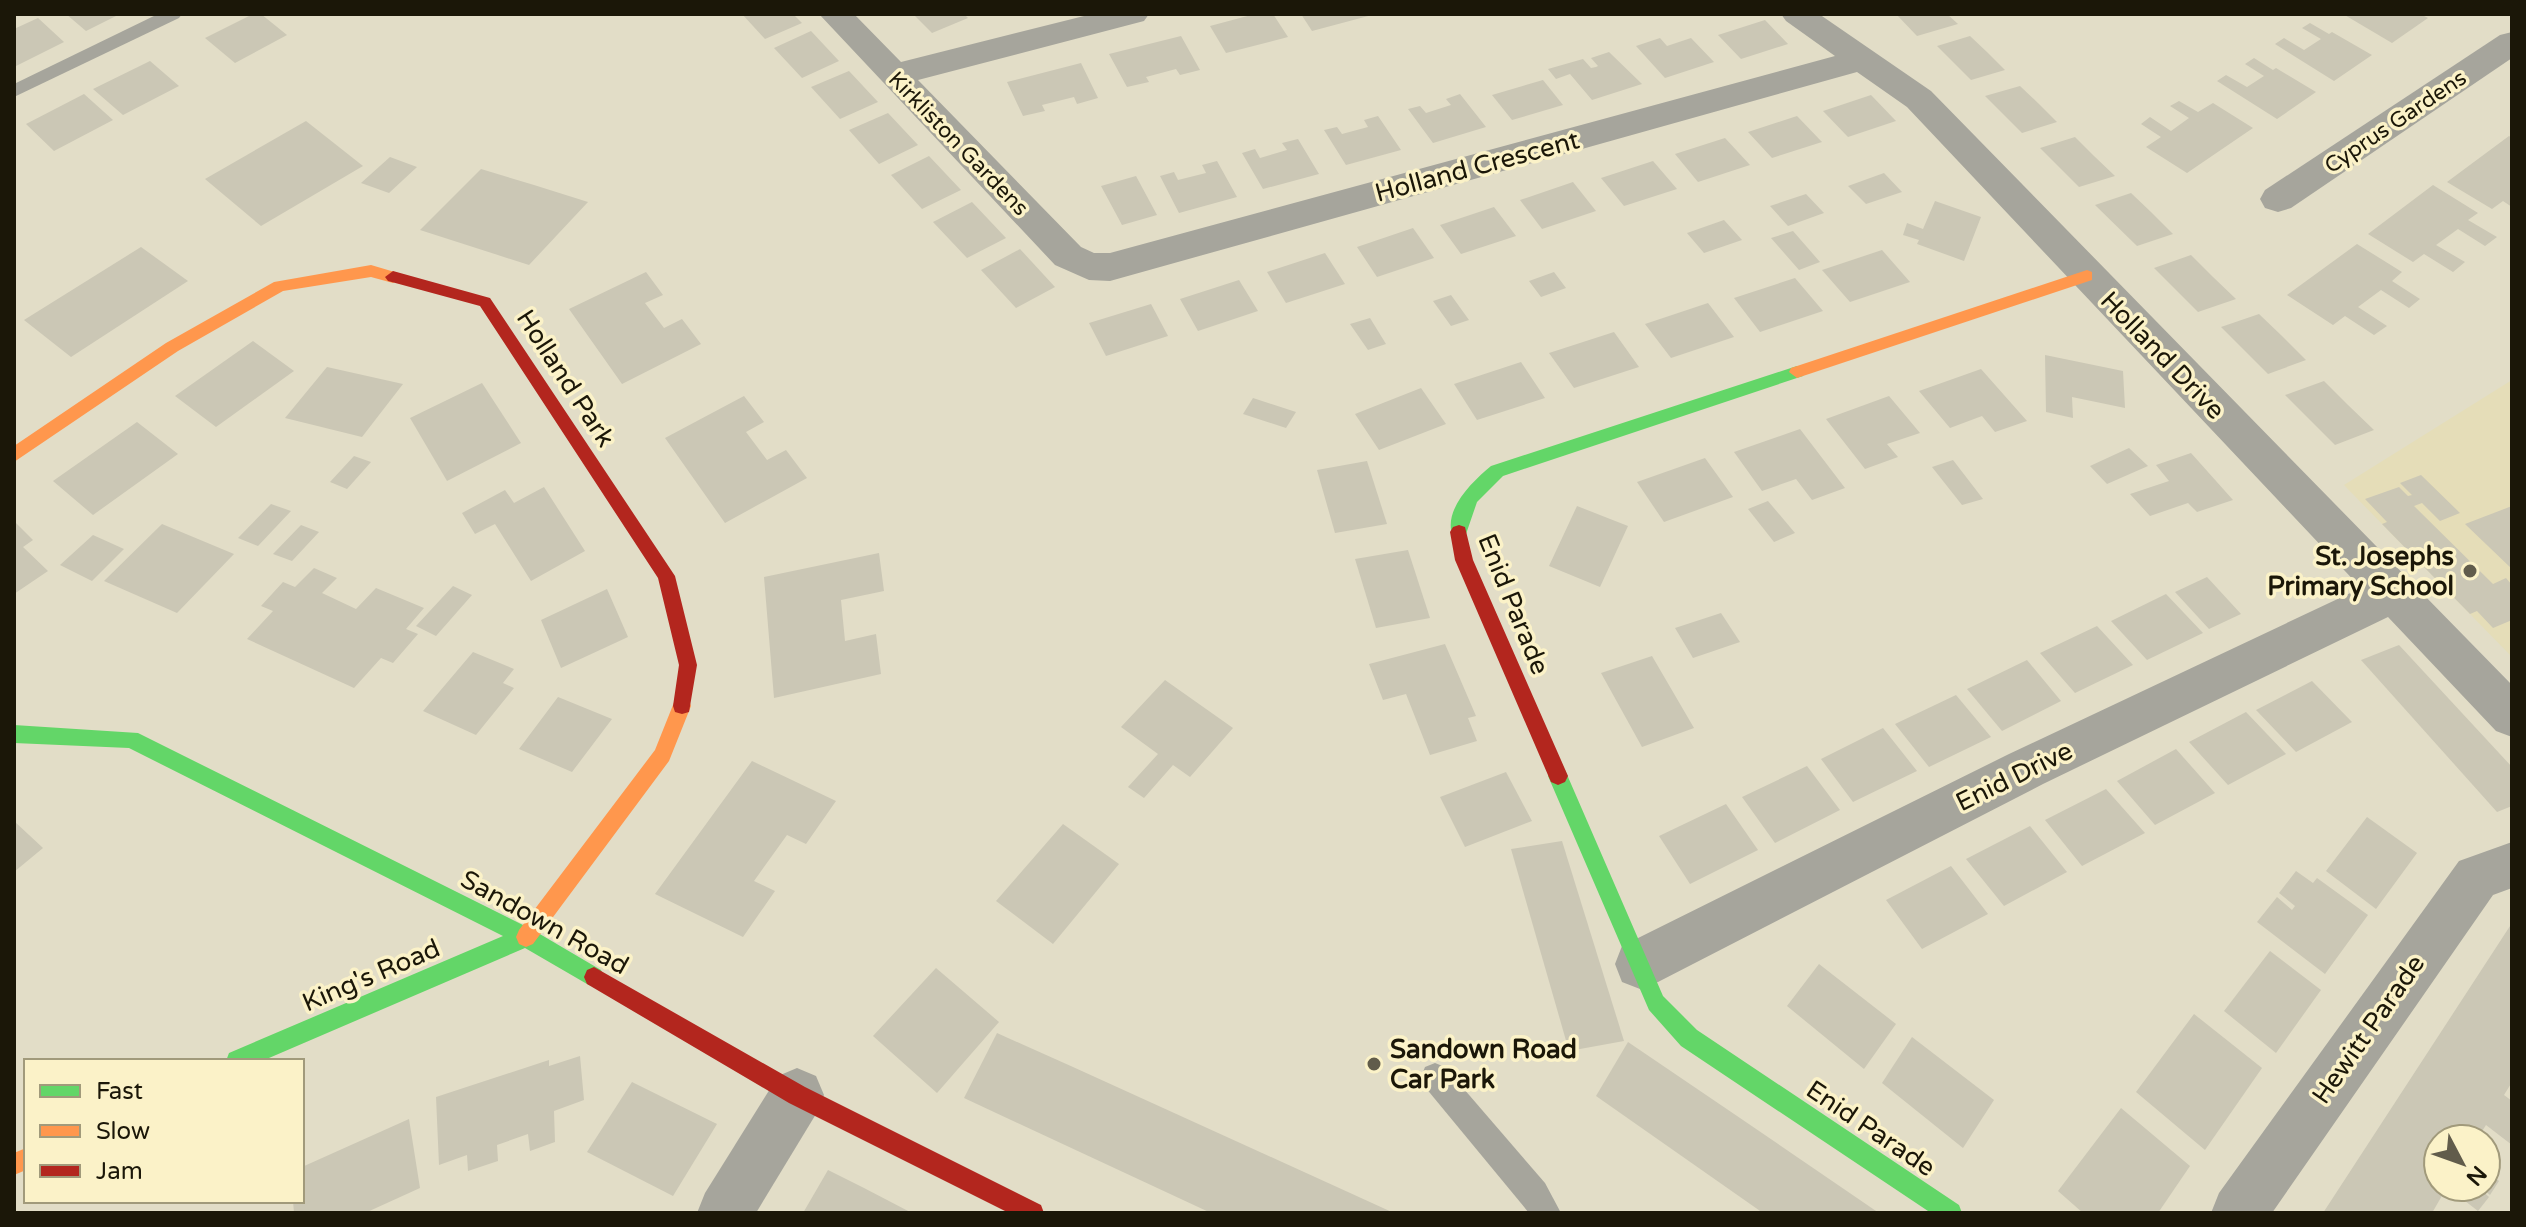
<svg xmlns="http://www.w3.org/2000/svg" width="2526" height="1227" font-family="'Varela Round',sans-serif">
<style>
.built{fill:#e5ddb8}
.building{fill:#cbc7b5}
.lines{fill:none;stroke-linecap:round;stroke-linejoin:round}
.lane{fill:#a6a59c;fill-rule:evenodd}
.street{fill:#a6a59c;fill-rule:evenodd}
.fast{fill:#63d668;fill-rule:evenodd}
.slow{fill:#ff974d;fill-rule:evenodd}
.jam{fill:#b3261e;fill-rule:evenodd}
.poi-dot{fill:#615c4b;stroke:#fbf2c8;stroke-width:3}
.labels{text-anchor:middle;stroke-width:7;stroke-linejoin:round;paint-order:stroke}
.far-street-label{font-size:22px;fill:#1b1708;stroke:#fbf2c8}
.street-label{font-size:26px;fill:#1b1708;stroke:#fbf2c8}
.poi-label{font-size:26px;font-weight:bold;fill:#1b1708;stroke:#fbf2c8;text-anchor:end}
</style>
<rect width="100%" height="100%" fill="#e2ddc7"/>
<polygon class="built" points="2512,380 2512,657 2344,485"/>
<g class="building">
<polygon points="66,14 120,14 86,31"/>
<polygon points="253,14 261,14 287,35 235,63 205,38"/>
<polygon points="742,14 793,14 802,23 765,39"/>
<polygon points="913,14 964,14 968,18 932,33"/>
<polygon points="1255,14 1273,14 1288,37 1226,53 1210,26"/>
<polygon points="1301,14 1372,14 1372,15 1312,31"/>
<polygon points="1896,14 1947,14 1958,24 1917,36"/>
<polygon points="2343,14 2420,14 2428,18 2392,43"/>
<polygon points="38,18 64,42 14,67 14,29"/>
<polygon points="1765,20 1788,44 1741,59 1718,35"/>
<polygon points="2310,23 2329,34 2332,32 2372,55 2334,81 2275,44 2284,38 2304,50 2321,39 2302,28"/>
<polygon points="811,31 839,61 802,78 774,48"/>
<polygon points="1181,36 1200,70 1180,75 1176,69 1146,77 1149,82 1127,87 1109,54"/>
<polygon points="1970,36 1988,53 2005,70 1971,80 1937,46"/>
<polygon points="1660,38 1667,46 1691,38 1714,62 1665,78 1636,46"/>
<polygon points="1609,52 1642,84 1592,100 1570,74 1556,79 1548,69 1583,59 1591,68 1596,67 1598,66 1591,58"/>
<polygon points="2254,58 2273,70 2276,68 2316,92 2277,119 2217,81 2226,75 2247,87 2264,76 2245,64"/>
<polygon points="150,61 179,86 123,115 93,89"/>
<polygon points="1081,63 1098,98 1077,104 1074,97 1042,105 1045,111 1023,116 1007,82"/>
<polygon points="849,71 878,102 840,119 811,87"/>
<polygon points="1543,80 1563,105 1512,120 1492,95"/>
<polygon points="2020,86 2039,104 2057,122 2022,133 1985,96"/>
<polygon points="84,94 113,120 54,151 26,124"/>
<polygon points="1460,94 1486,127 1433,143 1408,109 1420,106 1426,113 1451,105 1446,99"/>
<polygon points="1871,95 1896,121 1848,137 1823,111"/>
<polygon points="2179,101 2198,112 2213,103 2253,128 2187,173 2146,147 2161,137 2141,124 2150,117 2171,131 2189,118 2170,106"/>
<polygon points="888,113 918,145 879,164 849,130"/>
<polygon points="1378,116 1401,150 1346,165 1324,130 1337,127 1342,134 1368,127 1364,120"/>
<polygon points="1797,116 1822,142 1772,158 1748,132"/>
<polygon points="306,121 363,166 261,226 205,179"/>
<polygon points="2509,136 2512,138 2512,207 2503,201 2492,209 2447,182"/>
<polygon points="2075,137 2094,156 2115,176 2079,187 2040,148"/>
<polygon points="1725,138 1750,165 1698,182 1675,154"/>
<polygon points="1298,139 1319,174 1263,189 1242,153 1255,149 1260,158 1287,150 1282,143"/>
<polygon points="929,156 961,190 922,209 891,175"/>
<polygon points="390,157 417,167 389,193 361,183"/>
<polygon points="1217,161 1237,197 1179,213 1160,176 1174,172 1178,180 1206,173 1202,165"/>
<polygon points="1653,161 1677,189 1624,206 1601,178"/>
<polygon points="481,169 534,185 588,202 529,265 420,230"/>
<polygon points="1884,173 1902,192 1866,204 1848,186"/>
<polygon points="1136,176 1157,215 1122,225 1101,186"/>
<polygon points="1573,182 1596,211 1542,229 1520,200"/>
<polygon points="2433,185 2478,213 2468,220 2497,237 2485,246 2458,229 2436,245 2465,262 2453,272 2424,254 2413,262 2368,234"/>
<polygon points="2131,193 2152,213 2173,234 2137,246 2095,205"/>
<polygon points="1806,194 1824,213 1788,226 1770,206"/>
<polygon points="1935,201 1981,217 1964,261 1917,244 1919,240 1903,235 1907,223 1923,229"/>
<polygon points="972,202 1006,238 967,258 933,222"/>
<polygon points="1494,207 1516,236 1461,254 1440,225"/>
<polygon points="1724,220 1742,240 1704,253 1687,233"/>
<polygon points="1413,228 1434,258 1377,277 1357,247"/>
<polygon points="1793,231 1820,262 1799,270 1771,238"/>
<polygon points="2357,244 2402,272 2392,281 2420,299 2409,308 2381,290 2358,307 2387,326 2374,335 2345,316 2333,325 2287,295"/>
<polygon points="141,247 188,281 71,357 24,320"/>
<polygon points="1020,249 1055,287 1016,308 981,270"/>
<polygon points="1882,250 1910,282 1850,302 1822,270"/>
<polygon points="1325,253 1345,284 1286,303 1267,272"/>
<polygon points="2191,255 2213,277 2236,299 2198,312 2154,268"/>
<polygon points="646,272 663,295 645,303 664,328 682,319 701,344 622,384 569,309"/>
<polygon points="1554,272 1566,288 1541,297 1529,281"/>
<polygon points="1795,278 1823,311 1760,332 1734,298"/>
<polygon points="1239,280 1258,311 1198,331 1180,299"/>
<polygon points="1451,295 1469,320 1451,326 1433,301"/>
<polygon points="1708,303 1734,337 1671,358 1645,324"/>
<polygon points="1151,304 1168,336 1106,356 1089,323"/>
<polygon points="2259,314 2282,336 2306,360 2268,374 2221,327"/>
<polygon points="1370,318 1386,344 1368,350 1350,324"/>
<polygon points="1614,332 1639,367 1574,388 1549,353"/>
<polygon points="253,341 294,371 216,427 175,396"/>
<polygon points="2045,355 2123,371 2125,408 2072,397 2073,418 2046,412"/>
<polygon points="1521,362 1545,398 1477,420 1454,384"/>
<polygon points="327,367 403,384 362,437 285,418"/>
<polygon points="1981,369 2027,421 1995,432 1982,416 1950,428 1919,391"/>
<polygon points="2324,381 2348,405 2374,430 2335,445 2285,395"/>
<polygon points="482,383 521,443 447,481 410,418"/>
<polygon points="1421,388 1446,424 1379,450 1355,414"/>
<polygon points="744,396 764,422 746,432 767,460 786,450 807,478 725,523 665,438"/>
<polygon points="1889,396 1920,433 1887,444 1898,457 1865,469 1826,419"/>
<polygon points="1253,398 1296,412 1286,428 1243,414"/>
<polygon points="137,422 178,454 93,515 53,481"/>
<polygon points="1800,429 1845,488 1812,500 1796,479 1762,491 1734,452"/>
<polygon points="2129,448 2148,466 2107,484 2090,466"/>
<polygon points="2191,453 2233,500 2197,512 2188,503 2150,516 2130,494 2169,481 2156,465"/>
<polygon points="354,456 371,462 347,489 330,482"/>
<polygon points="1705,458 1733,497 1664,522 1637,482"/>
<polygon points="1953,460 1983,499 1962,505 1932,467"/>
<polygon points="1367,461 1387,524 1335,533 1317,470"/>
<polygon points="2421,475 2460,513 2440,521 2422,503 2414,506 2493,584 2506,578 2512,585 2512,620 2493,628 2477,611 2470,614 2382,524 2387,522 2365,499 2399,487 2408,496 2412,495 2400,483"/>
<polygon points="544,487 585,551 531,581 495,524 475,534 462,513 505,490 514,503"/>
<polygon points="1768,501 1795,533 1774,542 1748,509"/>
<polygon points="271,504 291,511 258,546 238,538"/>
<polygon points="1577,506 1628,526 1600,587 1549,566"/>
<polygon points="2512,506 2512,569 2465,524"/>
<polygon points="14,521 33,540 23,547 48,571 14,594"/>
<polygon points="162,524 234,554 177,613 104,581"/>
<polygon points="301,525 319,532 292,561 273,554"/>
<polygon points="93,535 124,549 92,581 60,565"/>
<polygon points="1408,550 1430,618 1376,628 1355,559"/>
<polygon points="879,553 884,591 841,600 845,641 876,634 881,674 774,698 764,577"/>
<polygon points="314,568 337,578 322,593 356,609 376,588 424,608 406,629 418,634 393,663 381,658 354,688 247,639 273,611 261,606 283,582 295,587"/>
<polygon points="2207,577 2241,614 2209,629 2175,592"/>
<polygon points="453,586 472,595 436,636 416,626"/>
<polygon points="607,589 628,637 561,668 541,620"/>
<polygon points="2166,594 2203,633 2147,660 2111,621"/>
<polygon points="1721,613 1740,642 1693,658 1675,628"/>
<polygon points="2097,626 2133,665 2075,693 2040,653"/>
<polygon points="1445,644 1476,716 1468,718 1477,741 1430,755 1406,694 1383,700 1369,664"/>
<polygon points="2399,645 2512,767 2512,806 2497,812 2361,660"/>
<polygon points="473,652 514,669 503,683 514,688 476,735 423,711"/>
<polygon points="1652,656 1694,728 1642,747 1601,673"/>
<polygon points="2027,660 2061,701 2002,731 1967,689"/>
<polygon points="1165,680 1233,728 1190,777 1173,765 1144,798 1128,787 1158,754 1121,727"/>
<polygon points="2312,681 2352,722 2296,752 2256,710"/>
<polygon points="1956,695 1991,737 1929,767 1895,724"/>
<polygon points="558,697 612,719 572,772 519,749"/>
<polygon points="2246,712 2286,754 2228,785 2189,742"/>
<polygon points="1883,728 1917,771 1853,802 1821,759"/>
<polygon points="2176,749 2215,793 2155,825 2117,781"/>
<polygon points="752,761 836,801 806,844 787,835 754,881 775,891 743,937 655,894"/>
<polygon points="1807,766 1840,810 1775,843 1742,797"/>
<polygon points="1506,772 1532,821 1465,847 1440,797"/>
<polygon points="2106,789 2145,833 2082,866 2045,820"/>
<polygon points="1726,804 1758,850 1690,884 1659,836"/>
<polygon points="2367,817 2417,853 2376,909 2326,871"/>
<polygon points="14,821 43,848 14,872"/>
<polygon points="1063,824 1119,864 1053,944 996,901"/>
<polygon points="2030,826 2067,872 2004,906 1966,859"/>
<polygon points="1562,841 1624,1041 1569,1051 1511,849"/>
<polygon points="1951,866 1988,914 1922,949 1886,900"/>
<polygon points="2296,871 2313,883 2317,878 2368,915 2325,974 2257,922 2277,897 2292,910 2295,906 2279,893"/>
<polygon points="2512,923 2512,1082 2504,1095 2512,1101 2512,1145 2486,1125 2477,1139 2438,1139 2438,1187 2447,1187 2432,1213 2323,1213"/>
<polygon points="2270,951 2321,990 2276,1053 2224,1011"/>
<polygon points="1819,964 1896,1024 1864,1069 1787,1006"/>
<polygon points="936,968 999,1022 937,1093 873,1036"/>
<polygon points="2194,1014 2262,1068 2205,1150 2136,1092"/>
<polygon points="997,1033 1073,1067 1394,1213 1211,1213 964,1098"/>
<polygon points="1912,1037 1994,1100 1963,1148 1882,1083"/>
<polygon points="1628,1042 1740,1118 1879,1213 1763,1213 1596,1096"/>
<polygon points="580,1056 584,1100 554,1111 555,1142 530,1151 528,1134 497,1145 498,1161 468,1171 467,1155 439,1165 436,1097 549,1060 549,1066"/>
<polygon points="632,1082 717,1124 673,1196 587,1152"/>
<polygon points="2121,1108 2190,1166 2158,1213 2083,1213 2058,1191"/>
<polygon points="409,1119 420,1188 365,1213 294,1213 293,1201 302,1201 302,1167"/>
<polygon points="828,1170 864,1188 912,1213 803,1213"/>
<polygon points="2486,1170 2499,1181 2490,1195 2480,1187 2486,1187"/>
<polygon points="2447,1187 2478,1187 2489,1197 2478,1211"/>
</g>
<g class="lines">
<g class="lane">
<polygon points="158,14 182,14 179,18 14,97 14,84"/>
<polygon points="1435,1063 1445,1067 1545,1183 1561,1213 1529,1213 1425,1087 1421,1077 1425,1067"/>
</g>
<g class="street">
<polygon points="819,14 854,14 901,62 1092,14 1149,14 1144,21 918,80 1081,247 1094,253 1110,253 1835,56 1786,21 1781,14 1819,14 1931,91 2512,685 2512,737 2496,731 2388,617 2043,784 1658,982 1640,989 1622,982 1615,964 1622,946 2009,754 2361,588 1907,107 1857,72 1110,281 1089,280 1055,265"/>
<polygon points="2512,32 2512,58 2291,208 2278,212 2265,208 2260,199 2265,190 2500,35"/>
<polygon points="2512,842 2512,888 2493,895 2272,1213 2211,1213 2219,1193 2459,861"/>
<polygon points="797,1068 816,1076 824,1095 816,1114 756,1213 697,1213 705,1193 778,1076"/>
</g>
<g class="fast">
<path d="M1797,366L1805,372L1803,376L1503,476L1477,502L1465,537H1453C1442,510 1473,481 1491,466Z"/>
<polygon points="14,725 138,733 533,930 601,970 604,977 601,984 594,987 587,984 525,948 262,1061 226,1061 229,1053 503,936 129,748 14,743"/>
<polygon points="1558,767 1565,770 1663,996 1697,1030 1959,1205 1962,1213 1931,1213 1681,1046 1649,1010 1548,776 1551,770"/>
</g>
<g class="slow">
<polygon points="371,265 398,273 401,277 393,283 371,277 283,291 178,351 14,462 14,446 166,343 274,282"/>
<polygon points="2087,270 2092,272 2092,280 1797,378 1789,372 1791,368"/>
<polygon points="682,698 689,700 691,706 669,761 533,944 526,947 519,944 516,937 519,930 655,750 675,700"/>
<polygon points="26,1148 26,1170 14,1175 14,1153"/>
</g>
<g class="jam">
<polygon points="393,271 490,298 675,576 697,665 689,712 682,714 675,712 673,706 679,665 658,578 480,306 388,281 385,277"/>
<polygon points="1459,525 1465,527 1473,560 1568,776 1565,782 1558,785 1551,782 1455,560 1450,532 1453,527"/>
<polygon points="594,967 805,1087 1041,1205 1044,1213 1009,1213 789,1103 587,984 584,977 587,970"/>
</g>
</g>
<g class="poi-dot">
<circle cx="2470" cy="571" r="8"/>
<circle cx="1374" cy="1064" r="8"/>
</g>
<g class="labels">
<g class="far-street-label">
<text transform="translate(2395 121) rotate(-34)" y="8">Cyprus Gardens</text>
<text transform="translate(959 143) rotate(46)" y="8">Kirkliston Gardens</text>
</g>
<g class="street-label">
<text transform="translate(1477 166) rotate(-15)" y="9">Holland Crescent</text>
<text transform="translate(2163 355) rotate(46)" y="9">Holland Drive</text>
<text transform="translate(566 378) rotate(57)" y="9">Holland Park</text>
<text transform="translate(1514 604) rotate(68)" y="9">Enid Parade</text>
<text transform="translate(2014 776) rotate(-26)" y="9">Enid Drive</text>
<text transform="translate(545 922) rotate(29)" y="9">Sandown Road</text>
<text transform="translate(371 975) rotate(-23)" y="9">King's Road</text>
<text transform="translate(2368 1029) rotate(-55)" y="9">Hewitt Parade</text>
<text transform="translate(1871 1128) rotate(34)" y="9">Enid Parade</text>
</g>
<g class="poi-label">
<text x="2454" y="565">St. Josephs<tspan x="2454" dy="30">Primary School</tspan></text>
<text x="1390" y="1058" text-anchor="start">Sandown Road<tspan x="1390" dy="30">Car Park</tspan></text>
</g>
</g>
<rect width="2526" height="1227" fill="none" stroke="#1b1708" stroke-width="32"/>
<rect x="24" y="1059" width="280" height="144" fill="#fbf2c8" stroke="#a19a7b" stroke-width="2"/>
<rect x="40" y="1085" width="40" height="12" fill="#63d668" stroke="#a19a7b" stroke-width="2"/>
<text x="96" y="1099" font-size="24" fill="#1b1708">Fast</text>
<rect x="40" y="1125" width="40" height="12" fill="#ff974d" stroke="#a19a7b" stroke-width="2"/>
<text x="96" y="1139" font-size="24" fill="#1b1708">Slow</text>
<rect x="40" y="1165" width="40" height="12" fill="#b3261e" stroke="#a19a7b" stroke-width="2"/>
<text x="96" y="1179" font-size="24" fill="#1b1708">Jam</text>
<g transform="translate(2462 1163) rotate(131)"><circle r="38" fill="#fbf2c8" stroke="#a19a7b" stroke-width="2"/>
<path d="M0-6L14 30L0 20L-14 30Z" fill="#615c4b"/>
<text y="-12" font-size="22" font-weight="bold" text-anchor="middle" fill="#1b1708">N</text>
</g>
</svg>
